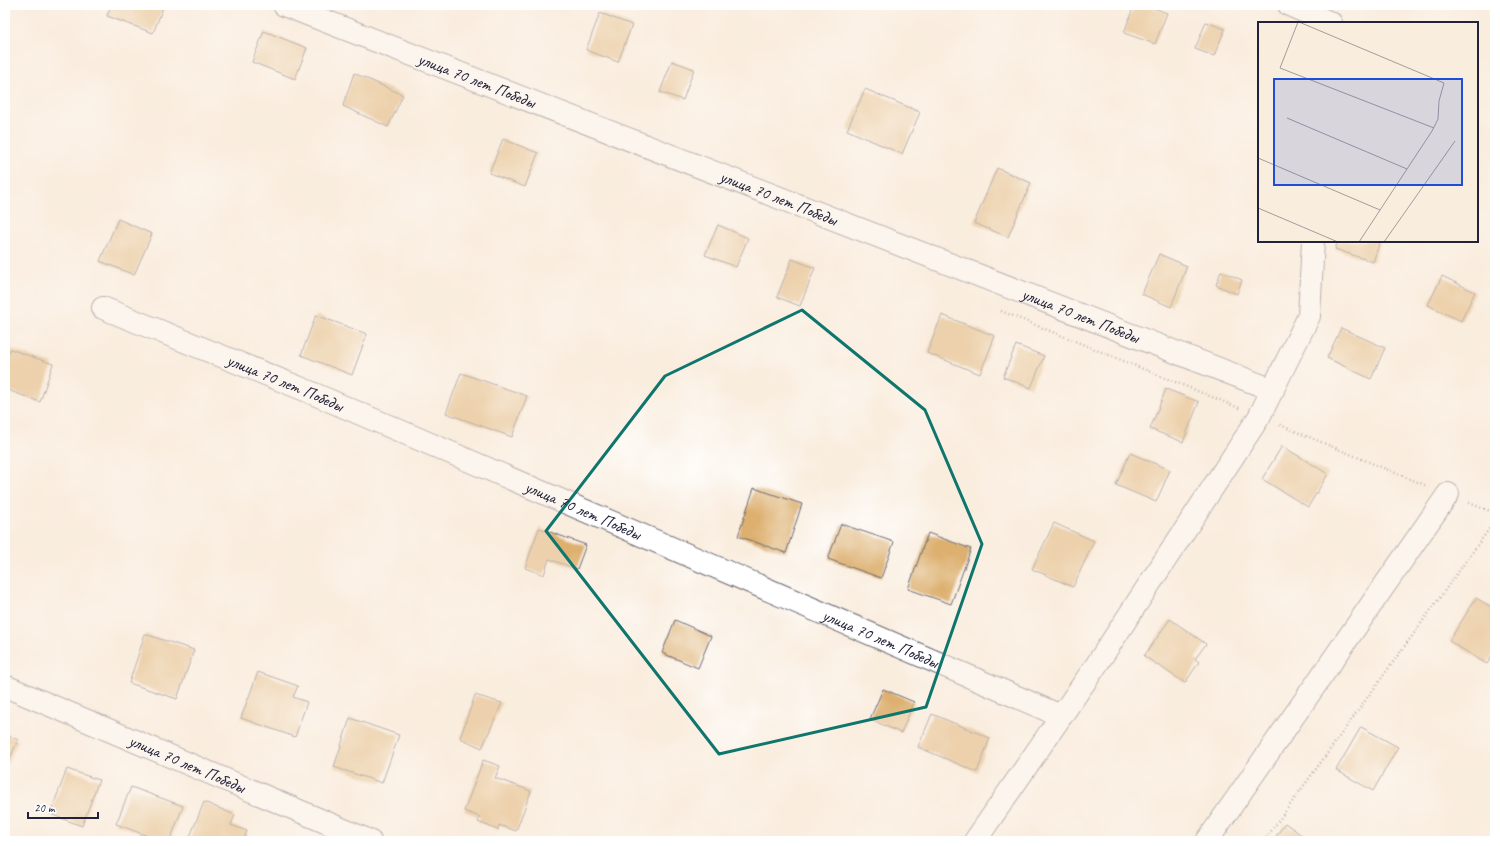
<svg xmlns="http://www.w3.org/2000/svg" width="1500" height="846" font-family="Caveat,sans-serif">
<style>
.building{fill:#ddb070}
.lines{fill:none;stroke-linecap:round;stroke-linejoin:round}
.minor-casing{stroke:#6d6974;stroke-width:24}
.path{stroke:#6d6974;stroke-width:2.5;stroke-dasharray:1 3;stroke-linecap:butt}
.minor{stroke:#fff;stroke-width:22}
.marked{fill:none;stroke:#0f766e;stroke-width:3;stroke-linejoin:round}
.labels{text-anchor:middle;stroke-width:4;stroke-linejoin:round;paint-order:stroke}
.street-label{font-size:17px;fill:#22223b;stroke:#fff}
.inset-road{fill:none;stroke:#a39c9d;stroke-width:1}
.view{fill:#1d4ed8;fill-opacity:0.15;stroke:#1d4ed8;stroke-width:2}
.inset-edge{fill:none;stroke:#22223b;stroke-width:2}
</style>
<rect width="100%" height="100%" fill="#fff"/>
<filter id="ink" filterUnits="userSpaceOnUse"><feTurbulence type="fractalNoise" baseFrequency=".025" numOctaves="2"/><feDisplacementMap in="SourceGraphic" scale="8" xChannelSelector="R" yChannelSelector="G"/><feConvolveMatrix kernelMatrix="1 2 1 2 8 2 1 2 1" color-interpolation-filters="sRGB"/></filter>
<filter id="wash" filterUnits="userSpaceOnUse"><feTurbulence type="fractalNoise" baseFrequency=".012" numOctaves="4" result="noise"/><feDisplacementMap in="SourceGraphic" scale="16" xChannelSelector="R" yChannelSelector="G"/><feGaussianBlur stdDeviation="0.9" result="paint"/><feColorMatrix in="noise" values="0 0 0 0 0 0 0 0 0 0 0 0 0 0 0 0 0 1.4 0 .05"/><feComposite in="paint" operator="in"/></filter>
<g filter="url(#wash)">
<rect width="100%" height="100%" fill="#f9edde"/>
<g id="blocks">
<g class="building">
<polygon points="111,5 164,5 153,33 107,16"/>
<polygon points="1134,5 1146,5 1167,13 1155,44 1124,33"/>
<polygon points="600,13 632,25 618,62 586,50"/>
<polygon points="1206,22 1225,29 1214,56 1195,49"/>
<polygon points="264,31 307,48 295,79 252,62"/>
<polygon points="672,61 694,69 683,100 660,92"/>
<polygon points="354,73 403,95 388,127 343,106"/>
<polygon points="865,89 920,112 902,154 847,130"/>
<polygon points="503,139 538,153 525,187 489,173"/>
<polygon points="997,168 1031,183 1008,237 974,223"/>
<polygon points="118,219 152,234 134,275 100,261"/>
<polygon points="718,225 748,238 736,267 705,255"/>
<polygon points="1338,241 1380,241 1373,262 1335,249"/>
<polygon points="1159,254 1187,266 1171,307 1142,294"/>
<polygon points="792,259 815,268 800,306 777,297"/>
<polygon points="1221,271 1242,280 1237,294 1216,285"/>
<polygon points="1442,276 1475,292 1461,321 1428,305"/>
<polygon points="316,315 367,334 352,375 301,355"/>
<polygon points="942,315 995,336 980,374 927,353"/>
<polygon points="1341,328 1385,348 1371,379 1327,358"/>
<polygon points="1016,345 1044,356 1031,388 1003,377"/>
<polygon points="10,349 53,364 40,402 5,389 5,363"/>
<polygon points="461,373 527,396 512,437 446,413"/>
<polygon points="1166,389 1199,402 1183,442 1150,429"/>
<polygon points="1282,446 1328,474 1308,507 1262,479"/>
<polygon points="1130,453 1170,470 1156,502 1116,485"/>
<polygon points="754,488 802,504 786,553 738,536"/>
<polygon points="1054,523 1094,541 1073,587 1032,569"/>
<polygon points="841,524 894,542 881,578 828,559"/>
<polygon points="539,528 586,545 577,569 549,559 544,575 525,568"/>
<polygon points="928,533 971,549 951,604 908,589"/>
<polygon points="1476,598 1495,609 1495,651 1487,664 1449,641"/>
<polygon points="1170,619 1206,644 1195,659 1199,662 1185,683 1144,656"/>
<polygon points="675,620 711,636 698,668 662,653"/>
<polygon points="145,634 194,650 177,699 129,683"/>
<polygon points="258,672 298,686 293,697 307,702 295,737 241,718"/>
<polygon points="883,689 914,702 901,733 870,719"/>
<polygon points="475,695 502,703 482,748 460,738"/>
<polygon points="932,714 990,738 977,772 918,747"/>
<polygon points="350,718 399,735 382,783 334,767"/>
<polygon points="1361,727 1398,747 1373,791 1336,770"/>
<polygon points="5,734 18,740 5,770"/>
<polygon points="483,760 500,766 495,778 531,791 516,831 499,825 498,830 478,822 480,817 464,811"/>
<polygon points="67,769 99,780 82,826 50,814"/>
<polygon points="131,787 183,806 170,841 161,841 116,824"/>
<polygon points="204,802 235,815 231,825 247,831 243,841 193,841 189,839"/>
<polygon points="1285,823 1310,841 1273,841"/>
</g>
</g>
</g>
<g filter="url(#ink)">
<use href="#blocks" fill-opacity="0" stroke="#6d6974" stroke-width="1"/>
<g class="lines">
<g class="minor-casing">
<g id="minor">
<path id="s1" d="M284,5L1273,390"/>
<polyline points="1289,5 1331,23"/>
<path id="s2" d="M103,308L305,390L1061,716"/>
<path id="s3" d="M5,686L370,841"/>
<polyline points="975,841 1095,667 1259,417 1309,316 1313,241"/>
<polyline points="1207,841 1448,494"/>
</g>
</g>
<g class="path">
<polyline points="255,5 262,8"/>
<polyline points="1001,311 1239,408"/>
<polyline points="1280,425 1427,486"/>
<polyline points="1469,503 1495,513"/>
<polyline points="1264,841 1495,521"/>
</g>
<use href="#minor" class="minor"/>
</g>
</g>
<path d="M0 0H1500V846H0ZM802,310L925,410L982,544L926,707L719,754L546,531L665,376Z" fill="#f9edde" fill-opacity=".55" fill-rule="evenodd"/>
<path class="marked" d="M802,310L925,410L982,544L926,707L719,754L546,531L665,376Z"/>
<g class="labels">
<g class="street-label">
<text dy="6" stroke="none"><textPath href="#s1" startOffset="207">улица 70 лет Победы</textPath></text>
<text dy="6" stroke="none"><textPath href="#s1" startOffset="531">улица 70 лет Победы</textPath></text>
<text dy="6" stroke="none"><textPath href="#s1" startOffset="855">улица 70 лет Победы</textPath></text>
<text dy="6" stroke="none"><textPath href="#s2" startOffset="197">улица 70 лет Победы</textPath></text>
<text dy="6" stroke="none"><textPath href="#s2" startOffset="521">улица 70 лет Победы</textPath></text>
<text dy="6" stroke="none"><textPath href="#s2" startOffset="845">улица 70 лет Победы</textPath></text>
<text dy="6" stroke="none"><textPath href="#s3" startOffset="198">улица 70 лет Победы</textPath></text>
</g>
</g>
<g transform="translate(1258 22)">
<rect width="220" height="220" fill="#f9edde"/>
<path class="inset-road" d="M40,0L22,46L176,106M41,0L186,61L181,79L180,97L174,109L101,220M29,96L149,147M0,136L122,188M0,186L80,220M126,220L197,119"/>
<path class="view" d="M16,57H204V163H16Z"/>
<rect width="220" height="220" class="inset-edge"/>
</g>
<rect width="1500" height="846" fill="none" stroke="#fff" stroke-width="20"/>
<path d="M28 812v6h70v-6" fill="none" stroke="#22223b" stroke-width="2"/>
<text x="34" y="812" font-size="12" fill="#22223b" stroke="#ffffff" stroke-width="3" paint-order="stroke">20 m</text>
</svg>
